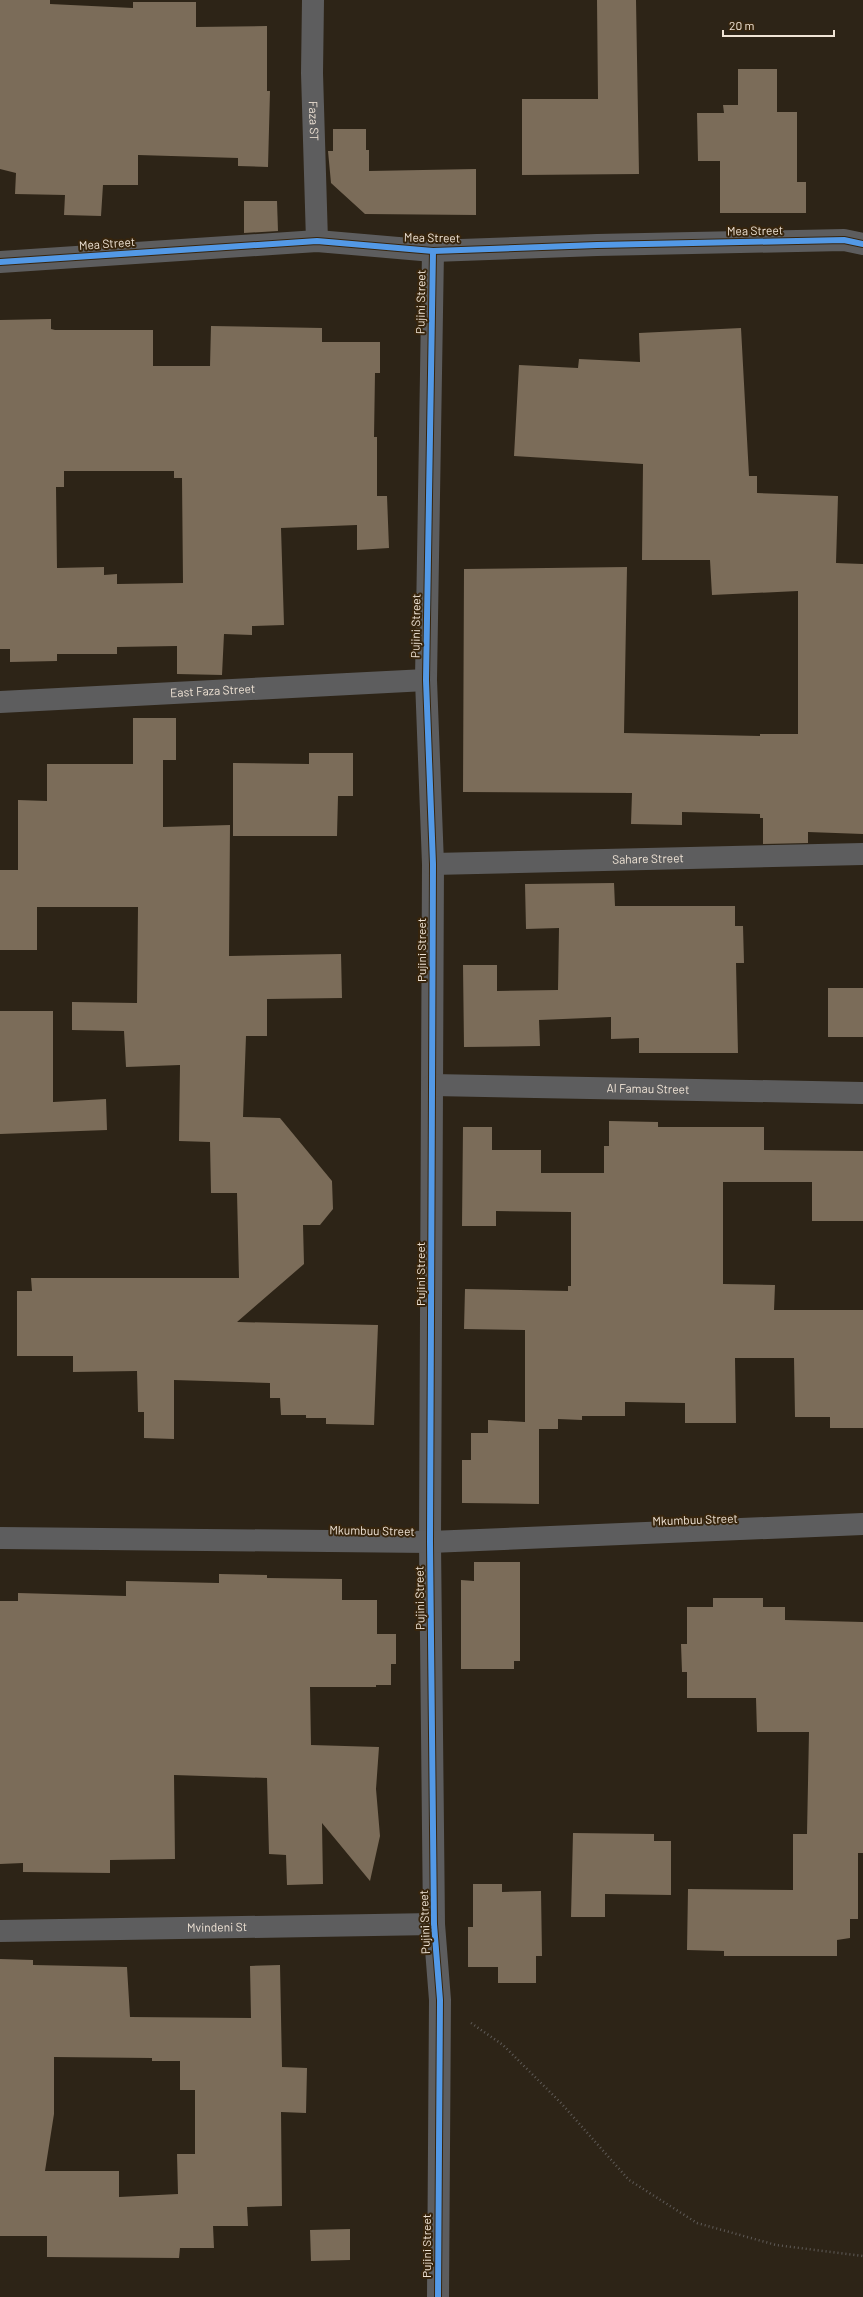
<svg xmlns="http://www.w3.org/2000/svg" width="863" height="2297" font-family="Barlow,sans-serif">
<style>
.building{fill:#7b6c59;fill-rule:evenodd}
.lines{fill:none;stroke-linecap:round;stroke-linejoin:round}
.path{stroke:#5f5b58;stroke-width:2.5;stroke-dasharray:1 3;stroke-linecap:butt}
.street{stroke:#5d5d5e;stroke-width:22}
.cycleway-casing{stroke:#37250d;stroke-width:8}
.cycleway{stroke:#5399e6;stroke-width:6}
.labels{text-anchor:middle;stroke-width:4;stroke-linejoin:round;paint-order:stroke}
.street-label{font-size:12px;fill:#efe3d5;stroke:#37250d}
</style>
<rect width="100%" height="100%" fill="#2d2417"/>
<g class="building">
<polygon points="0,0 50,0 50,4 133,8 133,2 196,2 196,27 267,26 267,91 270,91 268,167 238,166 238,158 138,155 138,185 103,185 101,216 64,215 65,195 15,194 16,173 0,169"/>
<polygon points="597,0 636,0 639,174 522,175 522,99 598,99"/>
<polygon points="738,69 777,69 777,112 797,112 797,182 806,182 806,213 720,213 720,161 698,161 697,113 724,113 723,105 738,105"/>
<polygon points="333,129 366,129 366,150 369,150 369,171 476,169 476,215 365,214 331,183 328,151 333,151"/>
<polygon points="244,201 277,201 278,231 244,233"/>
<path d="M51,319V329L55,330H153V366H210L211,326L322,328V342H380V373H375L374,437H377V496H387L389,548L357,550V525L281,528L284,625L252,626V635L224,634L222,675L177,674V646L117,647V654H57V661L10,662V649H0V320ZM64,471H174V478H182L183,583L117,584V574L104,575V567L57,568L56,487H64Z"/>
<polygon points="741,328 749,476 757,476 757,493 838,496 836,563 863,564 863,834 808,832 808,843 763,844 763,818 760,818 760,814 682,812 682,825 631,824 632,793 463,792 464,569 627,567 624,733 760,736 760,734 798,734 798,591 712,595 710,560 642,560 643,464 514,456 519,365 578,368 579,359 640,362 639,333"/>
<polygon points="133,718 176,718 176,760 163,760 163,827 230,825 229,956 341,954 342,998 267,999 267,1036 246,1036 243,1117 280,1118 332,1181 333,1209 320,1225 303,1225 304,1264 237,1322 378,1325 374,1425 326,1424 326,1418 306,1418 306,1415 281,1415 280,1398 270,1398 270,1383 174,1380 174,1439 144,1438 144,1412 138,1412 137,1371 73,1372 73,1356 17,1356 17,1291 32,1291 31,1278 239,1278 237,1193 211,1193 210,1142 179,1141 180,1065 126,1067 124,1031 72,1030 72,1002 137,1003 138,907 37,907 37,950 0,950 0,870 18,870 18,800 47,801 47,764 133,764"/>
<polygon points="309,753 353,753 353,796 338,796 337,836 233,836 233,763 309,764"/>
<polygon points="614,883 615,906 735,906 735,926 743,926 744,963 736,963 738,1053 639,1053 639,1038 611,1039 611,1017 539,1020 540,1046 464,1047 463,965 497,965 497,991 558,990 559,928 526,929 525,884"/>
<rect x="828" y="988" width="35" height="49"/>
<polygon points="0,1011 53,1011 53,1102 106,1099 107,1130 0,1134"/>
<polygon points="609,1121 658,1122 658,1127 764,1127 764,1150 863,1151 863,1221 812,1221 812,1182 723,1182 723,1284 775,1285 774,1310 863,1310 863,1428 830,1428 830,1417 795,1417 794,1358 735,1358 736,1423 685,1423 685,1403 625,1402 625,1416 582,1416 582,1420 558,1419 558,1429 539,1429 539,1504 462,1503 462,1460 471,1460 471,1433 488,1433 488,1420 525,1422 525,1330 464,1329 465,1289 568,1291 568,1286 571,1286 571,1212 496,1211 496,1226 462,1226 463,1127 492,1127 492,1150 541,1150 541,1173 604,1173 604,1146 609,1146"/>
<polygon points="474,1562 520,1562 520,1661 514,1661 514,1669 461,1669 461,1580 474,1581"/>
<polygon points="219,1574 267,1575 267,1578 342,1579 342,1600 377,1600 377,1634 396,1634 396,1664 391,1664 391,1685 376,1685 376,1687 310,1687 311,1745 379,1747 376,1789 380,1836 370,1881 322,1823 323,1884 287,1885 286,1855 269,1854 267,1778 174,1775 175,1859 110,1860 110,1873 23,1872 23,1863 0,1864 0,1601 18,1601 18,1593 126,1596 126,1581 219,1583"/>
<polygon points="713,1598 763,1598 763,1607 785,1607 785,1620 863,1622 863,1853 858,1853 858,1919 850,1919 850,1938 837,1940 837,1956 724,1956 724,1951 687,1950 688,1889 793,1890 793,1834 807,1834 809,1732 757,1732 756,1698 687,1698 687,1672 682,1672 681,1644 687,1644 687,1607 713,1607"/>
<polygon points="573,1833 654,1834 654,1841 671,1841 671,1895 605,1894 605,1917 571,1917"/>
<polygon points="473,1884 502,1884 502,1892 541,1891 542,1956 536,1956 536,1983 498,1983 498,1967 468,1967 468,1927 473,1927"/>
<path d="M0,1959L33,1960V1965L127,1967L130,2017L251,2018L250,1966L280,1965L282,2067L307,2068L306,2113L281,2112L282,2206L247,2207L248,2226H213L214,2248H180L179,2258L47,2257V2236H0ZM54,2057L152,2058V2061H180V2090H195V2154H177L178,2194L119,2197V2171H45L54,2114Z"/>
<polygon points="350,2229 350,2260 311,2261 310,2230"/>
</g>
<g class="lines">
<polyline class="path" points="471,2023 503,2045 561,2103 629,2180 697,2223 776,2245 863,2256"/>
<g class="street">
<path id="s1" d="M313,0L312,73L317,241"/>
<polyline points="433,251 426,680 433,864 430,1542 434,1924 440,2000 438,2297"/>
<polyline points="0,262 317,241 433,251 597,245 844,240 863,244"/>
<path id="s2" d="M0,702L426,680"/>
<path id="s3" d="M433,864L863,854"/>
<path id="s4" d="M433,1085L863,1093"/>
<polyline points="0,1538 430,1542 863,1524"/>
<path id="s5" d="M0,1931L434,1924"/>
</g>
<g class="cycleway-casing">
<g id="cycleway">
<polyline points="433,251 426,680 433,864 430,1542 434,1924 440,2000 438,2297"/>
<polyline points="0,262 317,241 433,251 597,245 844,240 863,244"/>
</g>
</g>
<use href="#cycleway" class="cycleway"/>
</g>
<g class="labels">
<g class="street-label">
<text dy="4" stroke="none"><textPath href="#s1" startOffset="121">Faza ST</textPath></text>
<text transform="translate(755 231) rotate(-1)" y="4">Mea Street</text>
<text transform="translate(432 238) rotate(1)" y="4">Mea Street</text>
<text transform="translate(107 244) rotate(-4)" y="4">Mea Street</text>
<text transform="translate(421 302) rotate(-89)" y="4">Pujini Street</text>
<text transform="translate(416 626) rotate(-89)" y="4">Pujini Street</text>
<text dy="4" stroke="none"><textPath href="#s2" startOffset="213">East Faza Street</textPath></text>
<text dy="4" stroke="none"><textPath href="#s3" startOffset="215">Sahare Street</textPath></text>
<text transform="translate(422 950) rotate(-90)" y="4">Pujini Street</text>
<text dy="4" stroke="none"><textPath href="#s4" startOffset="215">Al Famau Street</textPath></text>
<text transform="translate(421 1274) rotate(-90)" y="4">Pujini Street</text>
<text transform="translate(695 1520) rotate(-2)" y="4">Mkumbuu Street</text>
<text transform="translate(372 1531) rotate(1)" y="4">Mkumbuu Street</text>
<text transform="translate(420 1598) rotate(-91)" y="4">Pujini Street</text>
<text transform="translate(425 1922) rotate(-92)" y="4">Pujini Street</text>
<text dy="4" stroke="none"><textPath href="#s5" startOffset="217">Mvindeni St</textPath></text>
<text transform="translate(427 2246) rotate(-90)" y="4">Pujini Street</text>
</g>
</g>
<path d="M723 30v6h111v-6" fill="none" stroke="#efe3d5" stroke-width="2"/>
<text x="729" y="30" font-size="12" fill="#efe3d5" stroke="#37250d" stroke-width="3" paint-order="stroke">20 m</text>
</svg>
